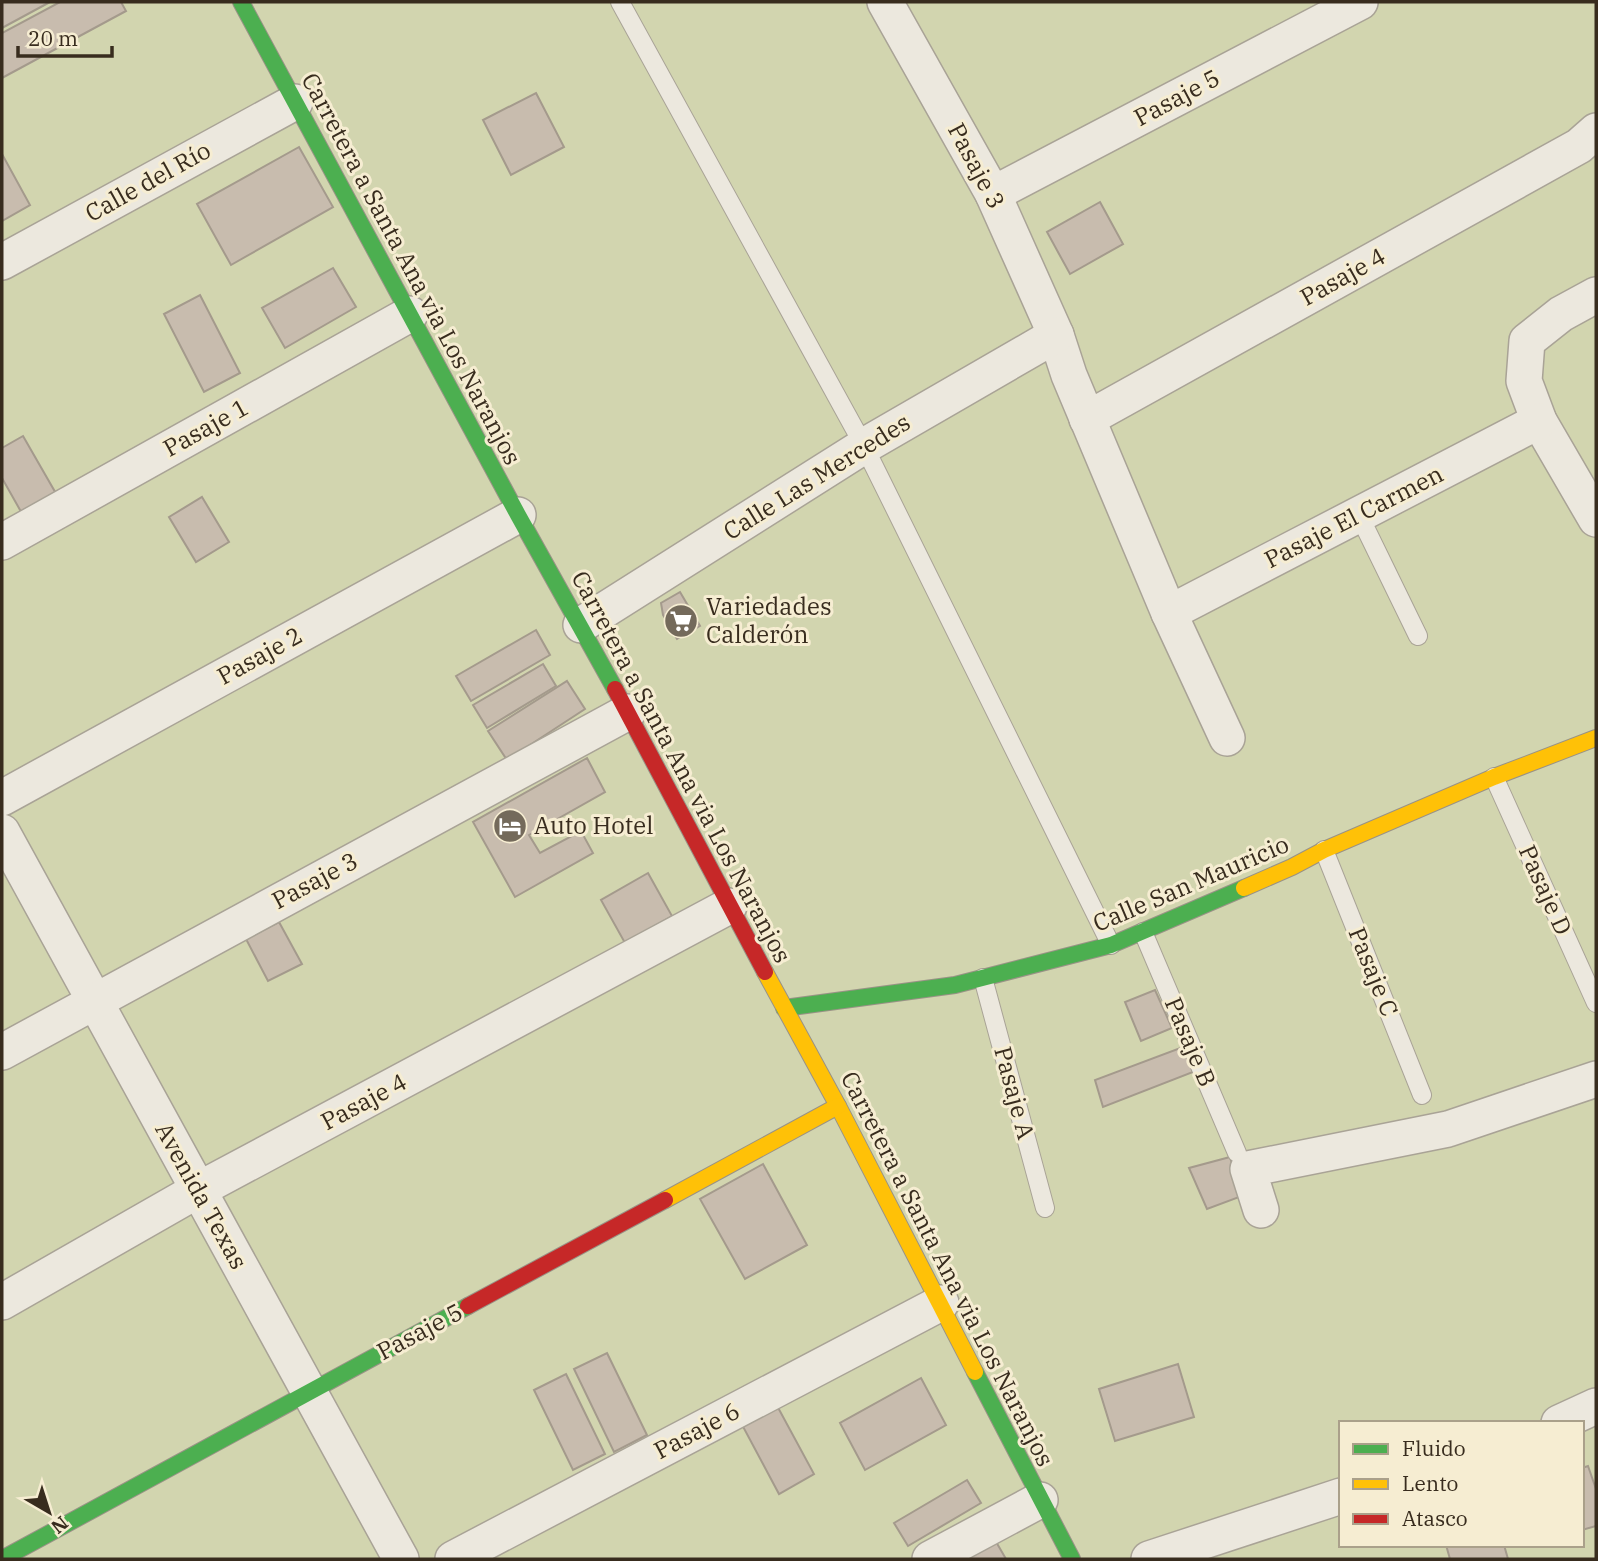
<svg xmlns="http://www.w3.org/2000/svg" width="1598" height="1561" font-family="'IBM Plex Serif',serif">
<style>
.green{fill:#d2d5af;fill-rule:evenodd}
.building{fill:#c8bcae;stroke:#a49a8c;stroke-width:2}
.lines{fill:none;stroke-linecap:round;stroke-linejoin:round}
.lane-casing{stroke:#a9a396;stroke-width:20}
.street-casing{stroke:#a9a396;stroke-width:38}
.fast-casing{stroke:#999286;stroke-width:18}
.slow-casing{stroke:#999286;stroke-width:18}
.jam-casing{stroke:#999286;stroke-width:18}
.lane{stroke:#ece8de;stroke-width:18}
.street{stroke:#ece8de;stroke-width:35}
.fast{stroke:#4caf50;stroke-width:16}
.slow{stroke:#ffc107;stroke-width:16}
.jam{stroke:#c62828;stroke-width:16}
.labels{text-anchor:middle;stroke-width:6;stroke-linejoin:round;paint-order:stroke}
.street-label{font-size:24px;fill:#382c1e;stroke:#f6edd2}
.poi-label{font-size:24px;fill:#382c1e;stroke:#f6edd2;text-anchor:start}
</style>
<rect width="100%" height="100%" fill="#e4decd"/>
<path class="green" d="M2,2H1596V1559H2ZM1341,1423H1582V1545H1341Z"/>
<g class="building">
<polygon points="2,2 50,2 2,28"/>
<polygon points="60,2 121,2 126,11 2,78 2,33"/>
<polygon points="536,93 564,147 511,175 483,120"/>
<polygon points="299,147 333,207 231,265 197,204"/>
<polygon points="2,154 30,205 2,221"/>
<polygon points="1100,202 1123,244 1070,274 1047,232"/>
<polygon points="333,268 356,307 285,348 262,308"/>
<polygon points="200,295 240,373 204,392 164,314"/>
<polygon points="23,436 58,497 24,517 2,478 2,448"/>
<polygon points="202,497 229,542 196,562 169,517"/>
<polygon points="680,592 700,626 677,639 663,615 661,603"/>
<polygon points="536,630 550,655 471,701 456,676"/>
<polygon points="543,664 556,686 487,728 473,705"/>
<polygon points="567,681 585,709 507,760 488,731"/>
<polygon points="587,758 605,792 529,835 540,853 581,831 593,853 515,897 473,822"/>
<polygon points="648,873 672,916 625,943 601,900"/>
<polygon points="279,922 302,964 268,981 246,939"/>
<polygon points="1155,990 1172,1028 1141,1041 1125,1002"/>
<polygon points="1183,1047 1193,1072 1103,1107 1095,1080"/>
<polygon points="1230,1157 1242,1196 1207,1209 1189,1168"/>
<polygon points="763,1164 807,1245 745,1279 700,1199"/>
<polygon points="607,1353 647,1435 614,1452 574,1369"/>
<polygon points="1178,1364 1194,1417 1115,1441 1099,1389"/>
<polygon points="566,1374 605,1454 573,1470 534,1390"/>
<polygon points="921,1378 946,1425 865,1470 840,1423"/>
<polygon points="775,1402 814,1474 779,1494 740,1421"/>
<polygon points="1588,1466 1596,1489 1596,1526 1582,1530 1582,1468"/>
<polygon points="967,1480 981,1503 908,1546 894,1523"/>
<polygon points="995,1540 1006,1559 962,1559"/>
<polygon points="1446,1545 1504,1545 1508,1559 1450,1559"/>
</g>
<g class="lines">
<g class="lane-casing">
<g id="lane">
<polyline points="620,2 864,446 1111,945"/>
<polyline points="1359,515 1418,636"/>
<polyline points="1494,777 1596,1003"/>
<polyline points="1324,850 1422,1095"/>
<polyline points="1143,932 1237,1153"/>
<polyline points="983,978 1045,1208"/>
</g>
</g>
<g class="street-casing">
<g id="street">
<polyline points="885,2 993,194 1056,335 1069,375 1169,613 1227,738"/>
<polyline points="993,194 1360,2"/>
<polyline points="2,262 295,102"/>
<polyline points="1596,295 1561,314 1527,341 1524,381 1539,421 1596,519"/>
<polyline points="1087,419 1579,146 1596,131"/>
<polyline points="2,542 410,314"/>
<polyline points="1169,613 1539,421"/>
<polyline points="581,625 864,446 1056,335"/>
<polyline points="2,798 518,515"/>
<polyline points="2,832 401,1559"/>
<polyline points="2,1052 628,712"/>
<polyline points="1261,1210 1248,1169 1448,1129 1596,1079"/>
<polyline points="2,1302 198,1190 729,906"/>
<polyline points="1559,1423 1596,1406"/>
<polyline points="453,1559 941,1303"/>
<polyline points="930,1559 1040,1500"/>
<polyline points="1149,1559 1341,1496"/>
</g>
</g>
<g class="fast-casing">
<g id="fast">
<polyline points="241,2 518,515 615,689"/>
<polyline points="784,1008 955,985 1111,945 1244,888"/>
<polyline points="975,1372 1072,1559"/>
<polyline points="2,1559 468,1306"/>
</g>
</g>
<g class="slow-casing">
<g id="slow">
<polyline points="1244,888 1292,867 1324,850 1494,777 1596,738"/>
<polyline points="765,972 838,1106 975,1372"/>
<polyline points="665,1200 838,1106"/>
</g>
</g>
<g class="jam-casing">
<g id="jam">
<polyline points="615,689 765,972"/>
<polyline points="468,1306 665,1200"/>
</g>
</g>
<use href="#lane" class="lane"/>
<use href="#street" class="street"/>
<use href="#fast" class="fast"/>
<use href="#slow" class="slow"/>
<use href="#jam" class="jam"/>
</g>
<defs>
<g id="supermarket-disc" transform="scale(1.75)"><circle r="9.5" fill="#746a5b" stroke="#f6edd2"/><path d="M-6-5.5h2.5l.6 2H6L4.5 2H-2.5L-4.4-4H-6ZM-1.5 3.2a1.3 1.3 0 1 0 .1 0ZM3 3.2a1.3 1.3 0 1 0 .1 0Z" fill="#fff"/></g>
<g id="hotel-disc" transform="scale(1.75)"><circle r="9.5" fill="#746a5b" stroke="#f6edd2"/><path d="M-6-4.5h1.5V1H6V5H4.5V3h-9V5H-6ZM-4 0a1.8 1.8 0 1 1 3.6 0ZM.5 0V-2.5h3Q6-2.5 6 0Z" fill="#fff"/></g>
</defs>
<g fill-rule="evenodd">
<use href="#supermarket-disc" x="681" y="621"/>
<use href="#hotel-disc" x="510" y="826"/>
</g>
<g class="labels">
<g class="street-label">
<text transform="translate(1177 98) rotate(-28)" y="8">Pasaje 5</text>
<text transform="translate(976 166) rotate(62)" y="8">Pasaje 3</text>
<text transform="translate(148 182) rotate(-29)" y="8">Calle del Río</text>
<text transform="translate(411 269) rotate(62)" y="8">Carretera a Santa Ana via Los Naranjos</text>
<text transform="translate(1343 277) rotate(-29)" y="8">Pasaje 4</text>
<text transform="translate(206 428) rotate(-29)" y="8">Pasaje 1</text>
<text transform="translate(817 477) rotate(-32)" y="8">Calle Las Mercedes</text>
<text transform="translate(1354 517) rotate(-27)" y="8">Pasaje El Carmen</text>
<text transform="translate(260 656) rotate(-29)" y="8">Pasaje 2</text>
<text transform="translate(681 767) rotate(62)" y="8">Carretera a Santa Ana via Los Naranjos</text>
<text transform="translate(315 881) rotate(-28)" y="8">Pasaje 3</text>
<text transform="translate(1191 884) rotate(-23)" y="8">Calle San Mauricio</text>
<text transform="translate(1545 890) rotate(66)" y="8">Pasaje D</text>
<text transform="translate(1373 972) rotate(68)" y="8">Pasaje C</text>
<text transform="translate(1190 1042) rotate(67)" y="8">Pasaje B</text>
<text transform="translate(1014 1093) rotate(75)" y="8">Pasaje A</text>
<text transform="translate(364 1102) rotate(-28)" y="8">Pasaje 4</text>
<text transform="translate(201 1196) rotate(61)" y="8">Avenida Texas</text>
<text transform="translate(947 1269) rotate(63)" y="8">Carretera a Santa Ana via Los Naranjos</text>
<text transform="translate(420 1332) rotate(-28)" y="8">Pasaje 5</text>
<text transform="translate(697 1431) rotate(-28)" y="8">Pasaje 6</text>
</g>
<g class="poi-label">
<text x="706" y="615">Variedades<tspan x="706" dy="28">Calderón</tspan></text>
<text x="534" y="834">Auto Hotel</text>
</g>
</g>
<rect width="1598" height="1561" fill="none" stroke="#382c1e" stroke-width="7"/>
<rect x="1339" y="1421" width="245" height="126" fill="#f6edd2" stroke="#aaa08a" stroke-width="2"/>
<rect x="1353" y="1444" width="35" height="10" fill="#4caf50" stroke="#aaa08a" stroke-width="2"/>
<text x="1402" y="1456" font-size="21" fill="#382c1e">Fluido</text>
<rect x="1353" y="1479" width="35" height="10" fill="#ffc107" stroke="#aaa08a" stroke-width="2"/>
<text x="1402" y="1491" font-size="21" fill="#382c1e">Lento</text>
<rect x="1353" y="1514" width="35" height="10" fill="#c62828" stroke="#aaa08a" stroke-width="2"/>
<text x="1402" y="1526" font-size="21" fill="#382c1e">Atasco</text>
<g transform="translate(49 1512) rotate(141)" stroke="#f6edd2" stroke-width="5" paint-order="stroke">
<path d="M0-5L12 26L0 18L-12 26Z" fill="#382c1e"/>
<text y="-10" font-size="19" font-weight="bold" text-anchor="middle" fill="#382c1e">N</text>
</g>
<path d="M18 46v10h94v-10" fill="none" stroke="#382c1e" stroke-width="3.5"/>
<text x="28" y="46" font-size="21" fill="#382c1e" stroke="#f6edd2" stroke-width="5" paint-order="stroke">20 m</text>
</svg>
